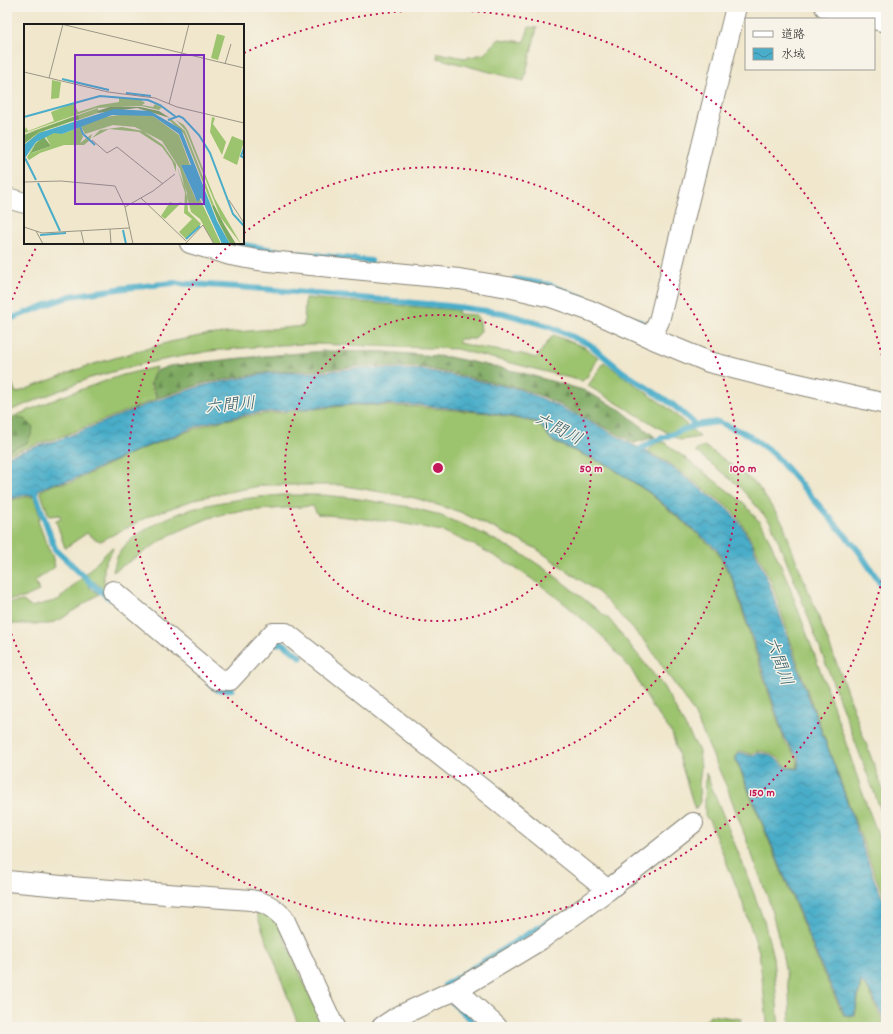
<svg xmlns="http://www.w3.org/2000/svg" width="893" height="1034" font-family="Dekko,'Klee One',sans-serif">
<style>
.grass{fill:#9cc36e;stroke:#5c7045}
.forest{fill:url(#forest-firs);stroke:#4c623e}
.water{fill:url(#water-waves);stroke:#336472}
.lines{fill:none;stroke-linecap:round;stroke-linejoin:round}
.stream{stroke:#4aadc9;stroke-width:6}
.street-casing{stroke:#868274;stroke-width:22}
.street{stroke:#fff;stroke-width:20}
.ring{fill:none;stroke:#c2185b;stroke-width:2;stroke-dasharray:2 4}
.labels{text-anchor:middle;stroke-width:3;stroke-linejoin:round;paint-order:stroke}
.water-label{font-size:17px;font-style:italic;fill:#315d6a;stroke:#f7f3e8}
.inset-river{fill:none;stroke:#4aadc9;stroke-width:2}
.inset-road{fill:none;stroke:#9b9686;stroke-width:1}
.view{fill:#7b2cbf;fill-opacity:0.15;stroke:#7b2cbf;stroke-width:2}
.inset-edge{fill:none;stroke:#1c1c1c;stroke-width:2}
.centre{fill:#c2185b;stroke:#f7f3e8;stroke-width:2}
.ring-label{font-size:12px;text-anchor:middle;font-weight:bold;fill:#c2185b;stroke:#f7f3e8;stroke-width:3;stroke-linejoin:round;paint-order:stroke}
</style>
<defs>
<pattern id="forest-firs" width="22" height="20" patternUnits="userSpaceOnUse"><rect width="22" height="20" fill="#7da961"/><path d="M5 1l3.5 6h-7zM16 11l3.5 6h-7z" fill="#66894f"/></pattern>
<pattern id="water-waves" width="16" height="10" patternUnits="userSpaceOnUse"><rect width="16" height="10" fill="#4aadc9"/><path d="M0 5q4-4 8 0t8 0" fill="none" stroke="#3d8ca2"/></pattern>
</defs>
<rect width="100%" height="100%" fill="#f7f3e8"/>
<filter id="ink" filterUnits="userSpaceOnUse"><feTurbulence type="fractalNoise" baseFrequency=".025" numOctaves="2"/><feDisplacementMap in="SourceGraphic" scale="8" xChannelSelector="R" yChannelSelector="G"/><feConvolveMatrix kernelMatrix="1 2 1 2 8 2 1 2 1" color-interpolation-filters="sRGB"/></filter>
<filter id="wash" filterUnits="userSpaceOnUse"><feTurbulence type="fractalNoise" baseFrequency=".012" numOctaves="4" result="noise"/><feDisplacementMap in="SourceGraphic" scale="16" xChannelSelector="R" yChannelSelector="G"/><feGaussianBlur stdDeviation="0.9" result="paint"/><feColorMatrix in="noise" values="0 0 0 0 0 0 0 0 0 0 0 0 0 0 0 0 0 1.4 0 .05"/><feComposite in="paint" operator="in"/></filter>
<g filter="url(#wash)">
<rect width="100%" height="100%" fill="#f0e7cd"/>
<g class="grass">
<polygon points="529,27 537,28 524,81 437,58 438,53 465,58 484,54 499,39 524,42"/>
<polygon points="305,298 458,310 459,314 476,315 480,322 481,331 475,339 459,339 459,343 481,348 522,354 536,358 553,335 584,347 598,357 587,377 582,381 456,349 315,344 279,345 210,351 142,364 90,378 7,412 7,371 16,393 87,366 170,342 205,335 304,326"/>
<polygon points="604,362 630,381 668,408 700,437 680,440 588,386"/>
<polygon points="156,367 150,384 157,399 63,436 7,454 7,451 27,443 18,417 7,422 7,419 71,393 123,375"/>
<polygon points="355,405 419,407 488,413 538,423 553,442 609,466 649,493 716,550 733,581 756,654 784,740 798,760 797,768 787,767 777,757 767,752 757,751 751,754 739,750 735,758 820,966 844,1016 855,1016 861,983 869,991 885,1027 790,1027 789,990 782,952 769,901 728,790 694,713 648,645 599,593 535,548 460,512 415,498 340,485 264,485 199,498 149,516 101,541 95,539 87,533 65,548 56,521 61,519 60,515 49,516 40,491 55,484 72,482 134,452 205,425 225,420 255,415"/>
<polygon points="664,442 744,503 764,528 786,577 835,711 865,800 886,856 886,901 876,878 804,682 772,584 753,543 742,524 732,510 669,463 647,451 656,443"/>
<polygon points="704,446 722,458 757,485 783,523 793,552 835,659 886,798 886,824 800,595 771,523 738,485 695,451"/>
<path d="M282,495H323L353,498L410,507L436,514L469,527L501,543L527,557L551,573L609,619L663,686L699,751L701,767L699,785L700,802L695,810L672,733L653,708L631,669L601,635L565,604L538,583L509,564L476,546L442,531L395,522L317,514L313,506L232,512L209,518L170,535L113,572C115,565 116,557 120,552C126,543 134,537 142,532C184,504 234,499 282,495Z"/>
<polygon points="24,497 34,497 40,517 38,521 48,548 52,555 55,567 35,581 39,591 23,598 7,600 7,501"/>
<path d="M111,548H113C112,554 107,558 105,563C103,571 104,583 105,591L95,582L89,587L99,594L61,619L49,624H7V603L23,601L31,607L58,600L82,578Z"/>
<polygon points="706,773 744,867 764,921 773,957 779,1027 767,1027 767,1021 759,952 741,898 710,822 705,816 705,802"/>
<polygon points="254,907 276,920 324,1027 299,1027"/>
<polygon points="710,1015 742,1019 735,1027 700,1027"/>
</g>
<g class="forest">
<polygon points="324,351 383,352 449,357 519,372 583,390 621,410 655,437 634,443 590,420 544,397 519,388 425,368 361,366 325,370 269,372 205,383 158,398 151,383 156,371 169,366 241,358"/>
<polygon points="18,417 26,420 33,427 32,433 27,443 7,451 7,422"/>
</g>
<polygon class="water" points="361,368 425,370 518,389 543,399 591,422 668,464 730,511 741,525 752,544 770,586 803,683 834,765 874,879 886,906 886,1024 870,991 861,981 854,1015 845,1015 821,965 736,758 739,752 752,756 757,753 767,754 775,758 787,768 798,769 799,759 785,739 734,581 717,549 649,492 608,465 553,441 538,422 489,412 419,405 355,404 255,413 205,423 133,452 72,480 55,483 38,490 38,493 35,496 24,495 7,500 7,456 64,438 158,400 205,385 270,373 325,372"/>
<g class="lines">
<g class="stream">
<polyline points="232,243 285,252 371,261"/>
<polyline points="515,279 549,285 587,299"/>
<polyline points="629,317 653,328"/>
<polyline points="7,320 70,296 125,288 173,283 239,287 449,306 503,313 548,326 589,344 623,372 672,404 696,425"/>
<polyline points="635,454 639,450 652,442 696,425 718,422 745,433 773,453 858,550 886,592"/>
<polyline points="35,487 34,489 55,549 93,585 109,598"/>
<polyline points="270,647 273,644 282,643 301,657"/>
<polyline points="211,684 218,690 232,689"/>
<polyline points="447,988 445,985 554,918"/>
<polyline points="450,996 453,1003 479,1027"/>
</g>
</g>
</g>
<g filter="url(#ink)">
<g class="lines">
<g class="street-casing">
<g id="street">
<polyline points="825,7 886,22"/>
<polyline points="7,198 25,203"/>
<polyline points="190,243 230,255 258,260 459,279 508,287 551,297 591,311 651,338 709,362 772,378 886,404"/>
<polyline points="651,338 659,321 736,7"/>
<polyline points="113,591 218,679 230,680 273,633 286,633 485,791 608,890"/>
<path d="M7,881L83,888L251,900C267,903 271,906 283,917L334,1027"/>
<polyline points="457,990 497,1027"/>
<polyline points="382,1027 397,1017 444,995 457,990 540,940 608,890 693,823"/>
</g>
</g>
<use href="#street" class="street"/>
</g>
</g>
<g class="ring">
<circle cx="438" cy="468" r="153"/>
<path d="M244 233A305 305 0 1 1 232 243"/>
<path d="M886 563A458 458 0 0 1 8 625M8 311A458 458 0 0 1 37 246M244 53A458 458 0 0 1 886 373"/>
</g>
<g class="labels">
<g class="water-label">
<text transform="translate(230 404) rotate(-5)" y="6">六間川</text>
<text transform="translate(559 428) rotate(27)" y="6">六間川</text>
<text transform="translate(780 661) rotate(70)" y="6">六間川</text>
</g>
</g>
<g transform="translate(24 24)">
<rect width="220" height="220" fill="#f0e7cd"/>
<path d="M193,10L201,12L194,36L187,34ZM28,56L37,58L35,74L27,75ZM95,74L117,76L121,79L118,81L129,83L131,80L138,83L135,86L117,82L72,84L0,109L2,103L4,107L30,97L27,88L50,79L54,88L76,81L95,78ZM74,84V89L51,97L22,106L5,119L2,120L0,121L15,108L25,104L52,97L54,91L11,107L0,110ZM102,90L129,92L155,111L166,141H157L173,178L175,173L197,220H190L176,195L167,188L156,145L138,117L111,103L89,101L61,110L57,102L81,93ZM188,93L191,94L189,100L202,118L198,131L186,108ZM147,95L161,107L190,181L188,182L160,110L145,96ZM152,96L160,101L164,107L191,175L217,220L197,194L162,107ZM56,103L59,113L56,119L68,110L66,116L60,121H40L16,129L5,136L3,133L11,120L18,114L32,108L38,110ZM22,113L27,122L8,129ZM98,103L119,107L139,121L152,140V148L148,137L138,123L115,108L85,105L68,114L76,106ZM208,112L220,117L213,141L199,134ZM153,143L163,169L164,187L177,200L162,215L155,208L168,195L160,189L161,169ZM146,178L151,180L158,178L141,195L137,192Z" fill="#9cc36e" fill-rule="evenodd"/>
<path d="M86,83H116L135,87L146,94L113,84L74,89L73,87ZM54,91L55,95L15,108L0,120V111ZM20,113L27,122L7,129L12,119ZM190,181L201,202L212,220H206L194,197L188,182Z" fill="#7da961"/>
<path d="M90,85L126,87L157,105L193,197L206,220H198L177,174L173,178L170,170L157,141H167L155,110L129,92L88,91L38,110L30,109L12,118L1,134L0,121L15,109Z" fill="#4aadc9"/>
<path class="inset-river" d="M38,55L85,66M102,69L127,72M0,93L76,72L124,76L136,81L152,93M144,96L155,92L159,94L175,111L186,129L209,190L220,202M56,102L59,110L71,121M220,124L217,132L220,134M1,134L12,156M14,159L36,207M99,206L102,220M16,211L42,209M162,215L176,202"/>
<path class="inset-road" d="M37,0L220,44M201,40L207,20M0,48L84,68L131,74L153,83L220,99M25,54L39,0M145,80L165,0M68,116L83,129L93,123L139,160M0,158L37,157L91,162L101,183L109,220M117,174L162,217M205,176L220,199M101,183L129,167L151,150M0,203L18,209L105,204M86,205L87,220M12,207L19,220M57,207L60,220M161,220L179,201L190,220"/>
<path class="view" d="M51,31H180V180H51Z"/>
<rect width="220" height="220" class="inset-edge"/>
</g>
<circle cx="438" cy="468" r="6" class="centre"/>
<g class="ring-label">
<text x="591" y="472">50 m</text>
<text x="743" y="472">100 m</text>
<text x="762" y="796">150 m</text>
</g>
<rect width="893" height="1034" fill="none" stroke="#f7f3e8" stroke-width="24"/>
<rect x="745" y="18" width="130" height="52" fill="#f7f3e8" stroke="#9f9d96"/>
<rect x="753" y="31" width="20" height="6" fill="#ffffff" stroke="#9f9d96"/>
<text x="781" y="38" font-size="12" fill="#1c1c1c">道路</text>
<rect x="753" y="48" width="20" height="12" fill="url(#water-waves)" stroke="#9f9d96"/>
<text x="781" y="58" font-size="12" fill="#1c1c1c">水域</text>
</svg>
